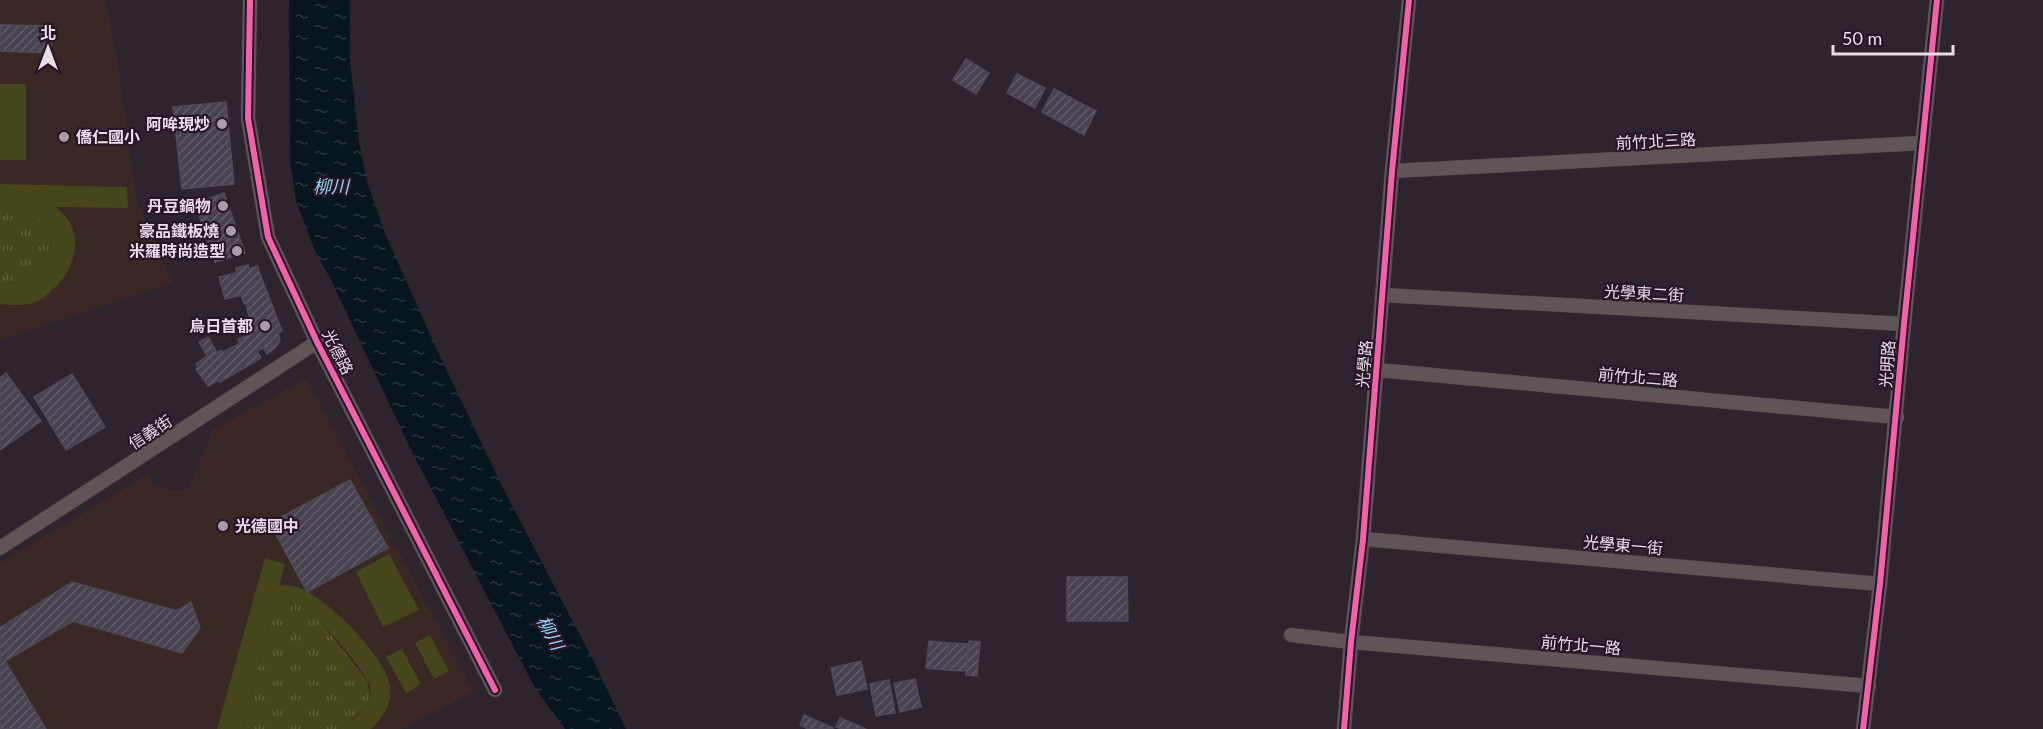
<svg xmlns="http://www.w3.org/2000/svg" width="2043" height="729" font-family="Lato,'Noto Sans TC',sans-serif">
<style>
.education{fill:#3a2825}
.grass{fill:url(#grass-tufts)}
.pitch{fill:#45461b}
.water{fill:url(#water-ripples)}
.building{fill:url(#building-hatch);stroke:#504a54;stroke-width:1.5}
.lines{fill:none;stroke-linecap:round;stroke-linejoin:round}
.minor-casing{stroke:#473f47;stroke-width:15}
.minor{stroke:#5e5556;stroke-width:14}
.cycleway-casing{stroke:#281627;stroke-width:10}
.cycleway{stroke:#f560ab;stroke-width:6}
.poi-dot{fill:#a89ca7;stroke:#281627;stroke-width:2}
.labels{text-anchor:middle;stroke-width:4.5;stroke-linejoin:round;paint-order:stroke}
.poi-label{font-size:16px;font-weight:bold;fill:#e9dde8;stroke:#281627;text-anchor:end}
.street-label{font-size:16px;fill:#e9dde8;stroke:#281627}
.water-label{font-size:18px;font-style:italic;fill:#90d7fc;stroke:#281627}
</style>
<defs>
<pattern id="grass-tufts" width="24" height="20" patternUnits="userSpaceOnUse" patternTransform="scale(1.5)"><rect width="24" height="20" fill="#45461b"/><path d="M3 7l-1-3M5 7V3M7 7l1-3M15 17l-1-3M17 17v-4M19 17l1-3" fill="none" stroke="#60603c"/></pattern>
<pattern id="water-ripples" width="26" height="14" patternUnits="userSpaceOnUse" patternTransform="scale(1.5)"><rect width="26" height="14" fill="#07151f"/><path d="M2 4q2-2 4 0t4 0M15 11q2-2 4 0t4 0" fill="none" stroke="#2b3740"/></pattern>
<pattern id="building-hatch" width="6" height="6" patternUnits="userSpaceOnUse" patternTransform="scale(1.5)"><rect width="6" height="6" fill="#48414f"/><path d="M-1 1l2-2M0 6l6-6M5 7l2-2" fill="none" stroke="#625c68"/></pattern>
</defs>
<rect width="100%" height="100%" fill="#2e242e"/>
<g class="education">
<polygon points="0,0 106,0 119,71 137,202 172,283 0,340"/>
<polygon points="306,378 474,692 401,729 0,729 0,563 150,473 153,486 172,490 188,489 213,430"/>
</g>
<g class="grass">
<path d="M0,205C8,205 17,204 24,207C54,218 63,269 28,282C20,285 9,283 0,283Z"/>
<polygon points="296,604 302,605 316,616 367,680 370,696 366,708 339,729 243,729 271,617 282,606"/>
</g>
<g class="pitch">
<rect x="0" y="84" width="26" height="76"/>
<path d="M0,184L127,187L128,208L56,207C60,212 66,216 69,221C83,244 71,274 53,289C47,295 41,301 33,303C23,306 11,305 0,304V283C9,283 20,285 28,282C63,269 54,218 24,207C17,204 8,205 0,205Z"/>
<polygon points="389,554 419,610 383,627 356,572"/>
<path d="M265,558L285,564L279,586C283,585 288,585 293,586C321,591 385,655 390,685C393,703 383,717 371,729H339C349,720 365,714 369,701C371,695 371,689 369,683C365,671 314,611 303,606C291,600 279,608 271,617L243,729H217Z"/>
<polygon points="430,635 449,671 434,679 415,643"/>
<polygon points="402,649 421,684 406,693 386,657"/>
</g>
<polygon class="water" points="289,0 350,0 350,61 359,141 367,182 385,233 437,350 505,492 591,656 626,729 565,729 535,688 411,450 330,278 315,251 296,201 290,161"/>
<g class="building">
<polygon points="0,25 52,26 51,53 0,51"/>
<polygon points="966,59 989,73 976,94 953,80"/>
<polygon points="1017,74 1045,88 1035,108 1007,93"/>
<polygon points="1054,89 1096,111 1084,135 1042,112"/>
<polygon points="226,102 234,184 182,189 173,107"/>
<polygon points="224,193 245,253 215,262 195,203"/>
<polygon points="248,265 249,269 257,266 282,331 278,333 280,341 275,348 267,354 264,348 257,351 261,358 220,382 219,380 208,386 196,369 198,367 196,364 207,356 199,342 208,337 217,353 221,350 223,352 239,344 238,339 247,336 246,333 252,330 246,303 244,304 241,295 225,299 219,277 236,273 236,268"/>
<polygon points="6,373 41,421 0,450 0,378"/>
<polygon points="72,374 105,427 66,450 34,397"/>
<polygon points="350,480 388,548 307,592 270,523"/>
<polygon points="1067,577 1127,577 1128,621 1067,621"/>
<polygon points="72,582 177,611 191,602 200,628 182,653 73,621 5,661 46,729 0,729 0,628"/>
<polygon points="929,641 949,643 946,670 926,668"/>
<polygon points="969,641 980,642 977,676 966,675"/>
<polygon points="949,643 969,644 966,671 946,670"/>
<polygon points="861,661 867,689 837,695 831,668"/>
<polygon points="915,679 921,707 900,712 894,683"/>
<polygon points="889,680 895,713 876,716 870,684"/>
<polygon points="804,715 833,728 833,729 808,729 800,725"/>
<polygon points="840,718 866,729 842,729 836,727"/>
</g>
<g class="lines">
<g class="minor-casing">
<g id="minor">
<polyline points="250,0 248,118 268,237 317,342 495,690"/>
<polyline points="1392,171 1922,143"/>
<polyline points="1383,295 1904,324"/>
<polyline points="1377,370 1897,417"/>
<polyline points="1363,539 1880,584"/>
<polyline points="0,548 317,342"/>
<polyline points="1291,635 1351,642 1869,686"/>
<polyline points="1344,729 1351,642 1363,539 1392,171 1409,0"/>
<polyline points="1863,729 1880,584 1904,324 1937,0"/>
</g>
</g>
<use href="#minor" class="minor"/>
<g class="cycleway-casing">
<g id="cycleway">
<polyline points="250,0 248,118 268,237 317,342 495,690"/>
<polyline points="1344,729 1351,642 1363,539 1392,171 1409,0"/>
<polyline points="1863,729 1880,584 1904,324 1937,0"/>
</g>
</g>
<use href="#cycleway" class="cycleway"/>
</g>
<g class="poi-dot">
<circle cx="222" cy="124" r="6"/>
<circle cx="64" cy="137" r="6"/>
<circle cx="223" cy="206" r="6"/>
<circle cx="231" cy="231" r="6"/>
<circle cx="237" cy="251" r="6"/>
<circle cx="265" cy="326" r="6"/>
<circle cx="223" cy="526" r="6"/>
</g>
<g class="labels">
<g class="poi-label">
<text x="210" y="130">阿哞現炒</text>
<text x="76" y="143" text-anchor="start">僑仁國小</text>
<text x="211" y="212">丹豆鍋物</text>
<text x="219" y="237">豪品鐵板燒</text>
<text x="225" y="257">米羅時尚造型</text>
<text x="253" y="332">烏日首都</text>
<text x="235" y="532" text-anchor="start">光德國中</text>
</g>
<g class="street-label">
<text transform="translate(1656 141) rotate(-3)" y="6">前竹北三路</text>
<text transform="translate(1644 293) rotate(3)" y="6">光學東二街</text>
<text transform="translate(338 352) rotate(63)" y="6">光德路</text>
<text transform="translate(1364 364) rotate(-85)" y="6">光學路</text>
<text transform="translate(1887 364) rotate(-86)" y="6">光明路</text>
<text transform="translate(1638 377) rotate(5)" y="6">前竹北二路</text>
<text transform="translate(150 432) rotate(-33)" y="6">信義街</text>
<text transform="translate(1623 545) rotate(5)" y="6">光學東一街</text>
<text transform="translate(1581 645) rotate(5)" y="6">前竹北一路</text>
</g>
<g class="water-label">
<text x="331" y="193">柳川</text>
<text transform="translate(550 633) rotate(62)" y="6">柳川</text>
</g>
</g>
<g transform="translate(48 48)" stroke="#281627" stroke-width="4.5" paint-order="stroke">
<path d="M0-4.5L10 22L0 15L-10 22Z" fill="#e9dde8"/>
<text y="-9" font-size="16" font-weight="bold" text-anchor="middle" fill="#e9dde8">北</text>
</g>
<path d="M1833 45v9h120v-9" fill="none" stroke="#e9dde8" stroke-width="3"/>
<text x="1842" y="45" font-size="18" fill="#e9dde8" stroke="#281627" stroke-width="4.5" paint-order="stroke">50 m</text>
</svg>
